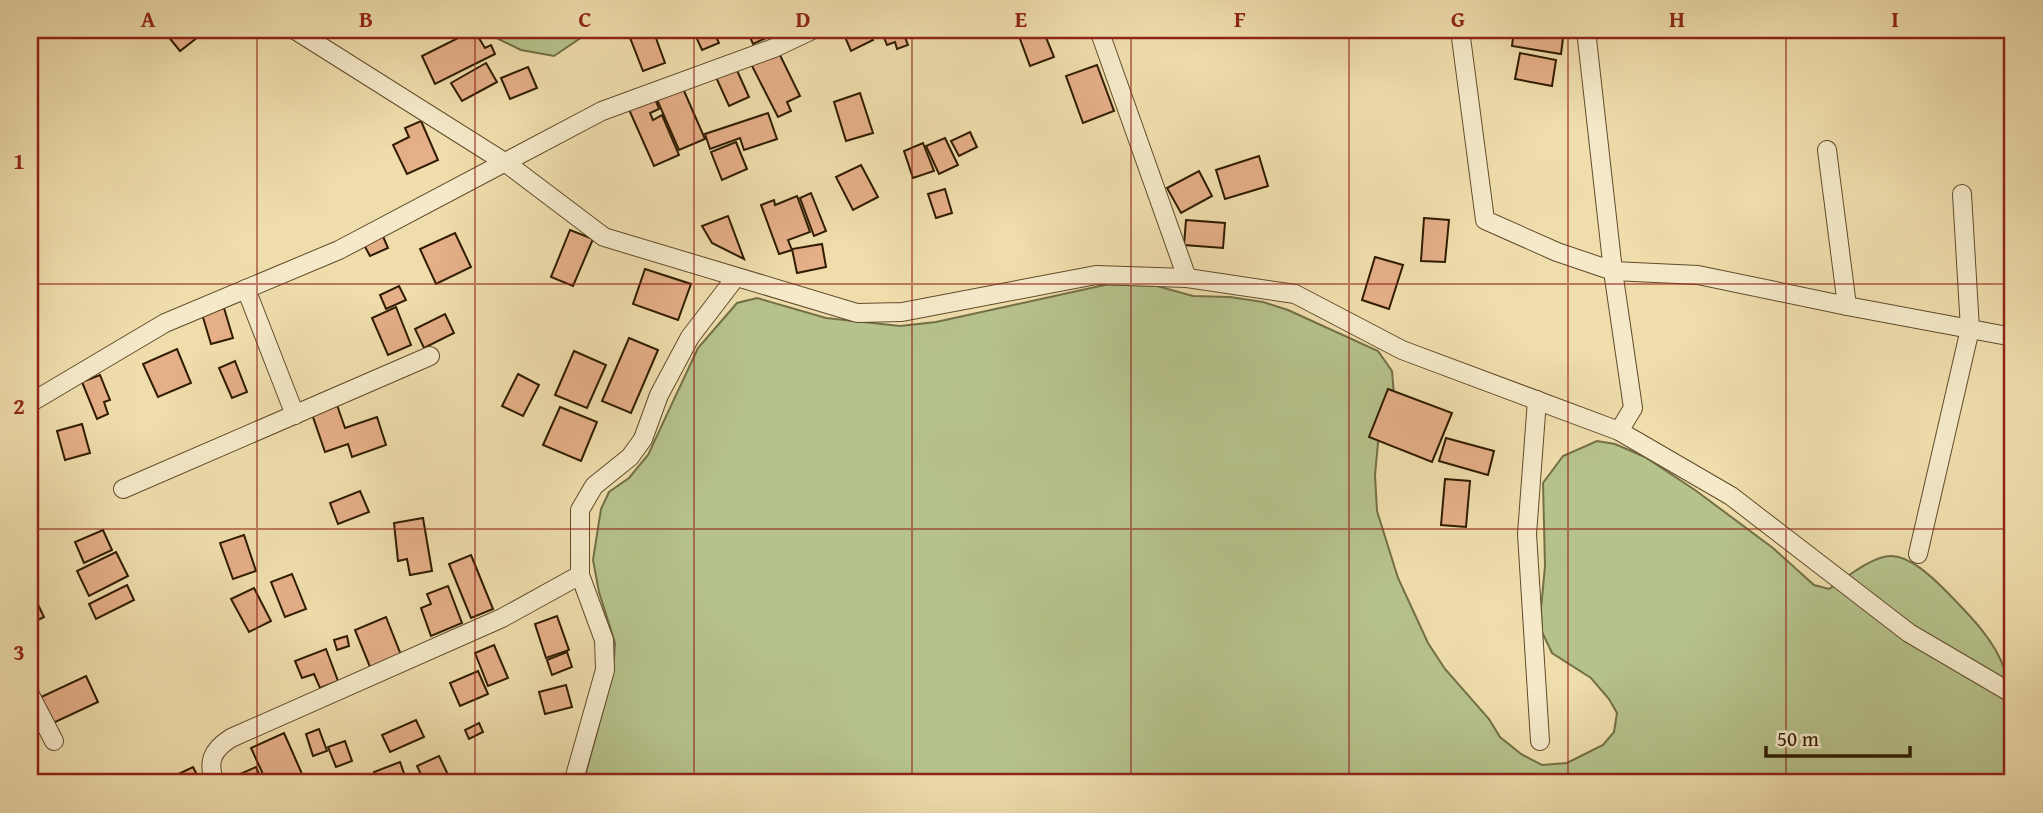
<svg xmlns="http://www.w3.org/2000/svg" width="2043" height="813" font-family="'Gentium Book Plus',serif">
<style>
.green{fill:#b6c28c;stroke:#736f46;stroke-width:2}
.building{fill:#e5af88;stroke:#301c00;stroke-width:2}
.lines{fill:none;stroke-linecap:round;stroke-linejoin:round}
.minor-casing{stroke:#604c2b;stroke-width:20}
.minor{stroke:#f5e9c9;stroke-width:18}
.grid{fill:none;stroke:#8f2418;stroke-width:2;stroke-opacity:0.55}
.neatline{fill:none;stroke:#8f2418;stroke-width:2.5}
.grid-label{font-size:23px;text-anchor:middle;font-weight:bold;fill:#8f2418}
</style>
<rect width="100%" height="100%" fill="#efddac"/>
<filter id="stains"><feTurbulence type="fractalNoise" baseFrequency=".00286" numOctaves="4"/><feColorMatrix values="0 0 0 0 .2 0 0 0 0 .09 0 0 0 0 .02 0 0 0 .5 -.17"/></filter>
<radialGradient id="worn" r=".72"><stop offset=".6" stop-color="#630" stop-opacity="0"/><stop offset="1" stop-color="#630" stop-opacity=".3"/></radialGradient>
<g class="green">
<polygon points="480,30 587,30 582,37 554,56 521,50"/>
<path d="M1109,284L1157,286L1193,296L1230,297L1263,302L1288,310L1378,351L1392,371L1394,395L1384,415L1378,443L1375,475L1377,511L1398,578L1428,643L1445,669L1489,719L1500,737L1521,754L1542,765L1567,763L1603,745L1614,732L1617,713L1609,699L1591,678L1552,653L1542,632L1541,609L1545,566L1543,483L1563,456L1597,441L1615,444L1645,457L1695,490L1773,548L1814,585L1829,589C1844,579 1872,556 1891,556C1910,556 1932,577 1945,590C1967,613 1995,639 2005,671C2017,707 2013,746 2013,783H583L613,674L615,643L599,592L593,560L601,509L609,492L629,478L648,455L698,348L737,303L757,298L826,318L900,326L936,322Z"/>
</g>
<g class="building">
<polygon points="174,30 207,30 180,51 167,35"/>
<polygon points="474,30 485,48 491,45 495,54 435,84 422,56"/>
<polygon points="627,30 653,30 665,63 643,71"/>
<polygon points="693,30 713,30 719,43 702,50"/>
<polygon points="747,30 783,30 753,44"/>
<polygon points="842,30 868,30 873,40 851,51"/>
<polygon points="881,30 902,30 908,45 897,49 895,42 887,45"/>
<polygon points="1035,30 1043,30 1054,57 1030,66 1019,36"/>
<polygon points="1514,30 1564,30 1561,54 1512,46"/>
<polygon points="777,49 800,96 787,102 791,111 778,117 750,62"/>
<polygon points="1520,53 1556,60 1552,86 1515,79"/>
<polygon points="486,63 497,82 462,101 451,83"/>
<polygon points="1097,65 1114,111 1083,123 1066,76"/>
<polygon points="735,66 749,97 729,106 715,75"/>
<polygon points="528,67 537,88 510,99 501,78"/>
<polygon points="681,84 705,139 679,150 655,95"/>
<polygon points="860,93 873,133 846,141 834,102"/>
<polygon points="653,94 659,109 650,113 653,120 662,115 679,155 654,166 627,105"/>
<polygon points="768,113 777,139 744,150 740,138 710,149 705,134"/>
<polygon points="421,121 438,160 407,174 393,145 409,137 405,128"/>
<polygon points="970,132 977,147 959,156 951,141"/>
<polygon points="945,138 958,165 939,174 926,146"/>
<polygon points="736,142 747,169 722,180 711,152"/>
<polygon points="923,143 934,171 913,178 904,151"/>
<polygon points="1259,156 1268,186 1225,199 1216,170"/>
<polygon points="861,165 878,197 853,210 836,177"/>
<polygon points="1199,171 1212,196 1181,213 1167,188"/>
<polygon points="945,189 952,213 936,218 928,194"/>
<polygon points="811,193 826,231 814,236 800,198"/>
<polygon points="797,196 810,232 788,240 792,250 779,254 761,205 774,200 775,205"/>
<polygon points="728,216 744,259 712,243 702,226"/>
<polygon points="1424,218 1449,220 1445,262 1421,261"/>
<polygon points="1186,220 1225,223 1223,248 1184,245"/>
<polygon points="570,230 593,239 573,286 551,277"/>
<polygon points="455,233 471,267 436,284 420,249"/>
<polygon points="382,234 388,248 370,256 363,243"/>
<polygon points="822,244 826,267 797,273 792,249"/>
<polygon points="1375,257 1403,265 1389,309 1362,300"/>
<polygon points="645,269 691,284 678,320 633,304"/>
<polygon points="399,286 406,300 386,309 380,295"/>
<polygon points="396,307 411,345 388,355 372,318"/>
<polygon points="224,308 233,338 211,344 202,314"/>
<polygon points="445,314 454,333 424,348 415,329"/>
<polygon points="629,338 658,350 631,413 602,401"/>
<polygon points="177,349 191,383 158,397 143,364"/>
<polygon points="574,351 606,365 587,408 555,395"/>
<polygon points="235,361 247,392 232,398 219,368"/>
<polygon points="518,374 539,385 523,416 502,406"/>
<polygon points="100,375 110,400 104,402 108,414 97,419 82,382"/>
<polygon points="1388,389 1452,413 1432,462 1369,437"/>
<polygon points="337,405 345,428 377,417 386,445 352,457 348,444 325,452 312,414"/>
<polygon points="560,407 597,422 581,461 543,445"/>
<polygon points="82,424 90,453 65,460 57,431"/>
<polygon points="1446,438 1494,451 1488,475 1439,461"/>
<polygon points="1445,479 1470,481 1466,527 1441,525"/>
<polygon points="360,491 369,512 338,524 330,503"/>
<polygon points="423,518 432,571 410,575 407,559 398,561 394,523"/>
<polygon points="103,530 112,550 84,563 75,542"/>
<polygon points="244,535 256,571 233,579 220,543"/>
<polygon points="116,552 128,576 89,596 77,571"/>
<polygon points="471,555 493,609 471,618 449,564"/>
<polygon points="292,574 306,609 285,617 271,582"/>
<polygon points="127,585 134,600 96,619 89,604"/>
<polygon points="448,586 462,623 431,636 421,608 431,604 427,594"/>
<polygon points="254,588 271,621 249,632 231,599"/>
<polygon points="32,592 44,617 30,624 30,593"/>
<polygon points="557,616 569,650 546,658 535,624"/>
<polygon points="386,617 401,655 370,667 355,630"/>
<polygon points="347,636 349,646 337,650 334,640"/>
<polygon points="494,645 508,678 488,686 475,653"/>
<polygon points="326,649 338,681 320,688 314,674 302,678 295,661"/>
<polygon points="567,652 572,667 552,675 547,660"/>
<polygon points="478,671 488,694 460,706 450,683"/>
<polygon points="86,676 98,702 51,724 39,698"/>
<polygon points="566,685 572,707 545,714 539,692"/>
<polygon points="416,720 424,737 390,752 382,735"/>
<polygon points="479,723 483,732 469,739 465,730"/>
<polygon points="319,729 327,751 313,756 306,734"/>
<polygon points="284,733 306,783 267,783 251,748"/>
<polygon points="345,741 352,761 336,767 328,747"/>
<polygon points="439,756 452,783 425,783 417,766"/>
<polygon points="400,762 406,779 409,778 411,783 379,783 374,772"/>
<polygon points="193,767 201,783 172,783 170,778"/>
<polygon points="256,767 263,783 233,783 231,778"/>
</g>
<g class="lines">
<g class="minor-casing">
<g id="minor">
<polyline points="295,30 506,163 604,237 857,313 902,312 1096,275 1187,278 1295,294 1402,350 1619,431 1731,496 1909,633 2013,694"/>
<polyline points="1099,30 1187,278"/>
<polyline points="1460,30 1485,220 1557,252 1613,271 1698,275 1847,306 2013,337"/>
<polyline points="1586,30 1613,271 1633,408 1619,431"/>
<polyline points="1827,150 1847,306"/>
<polyline points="246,289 295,415"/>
<polyline points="1537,400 1527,534 1540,741"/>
<polyline points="30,403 165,323 339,250 602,111 774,48 812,30"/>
<polyline points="123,489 430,356"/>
<polyline points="1918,554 1970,329 1962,194"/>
<polyline points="30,695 54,741"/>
<path d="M215,783C207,762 212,750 231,738L502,618L580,575"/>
<polyline points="573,783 605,670 604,640 580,575 580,510 594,486 630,457 643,439 659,395 690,337 736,277"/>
</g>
</g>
<use href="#minor" class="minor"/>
</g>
<path class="grid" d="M257,30V783M475,30V783M694,30V783M912,30V783M1131,30V783M1349,30V783M1568,30V783M1786,30V783M30,284H2013M30,529H2013"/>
<rect width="2043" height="813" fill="none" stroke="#efddac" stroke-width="77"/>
<path d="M1766 746v10h144v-10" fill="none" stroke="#301c00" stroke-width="3.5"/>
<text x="1777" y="746" font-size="21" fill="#301c00" stroke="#f5e9c9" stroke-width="5" paint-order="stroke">50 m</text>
<rect x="38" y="38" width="1966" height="736" class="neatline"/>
<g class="grid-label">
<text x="148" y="27">A</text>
<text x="366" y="27">B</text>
<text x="585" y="27">C</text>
<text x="803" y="27">D</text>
<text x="1021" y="27">E</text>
<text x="1240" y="27">F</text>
<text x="1458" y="27">G</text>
<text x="1677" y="27">H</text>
<text x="1895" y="27">I</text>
<text x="19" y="169">1</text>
<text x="19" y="414">2</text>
<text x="19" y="660">3</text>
</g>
<rect width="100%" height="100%" filter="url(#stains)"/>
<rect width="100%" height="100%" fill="url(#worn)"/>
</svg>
